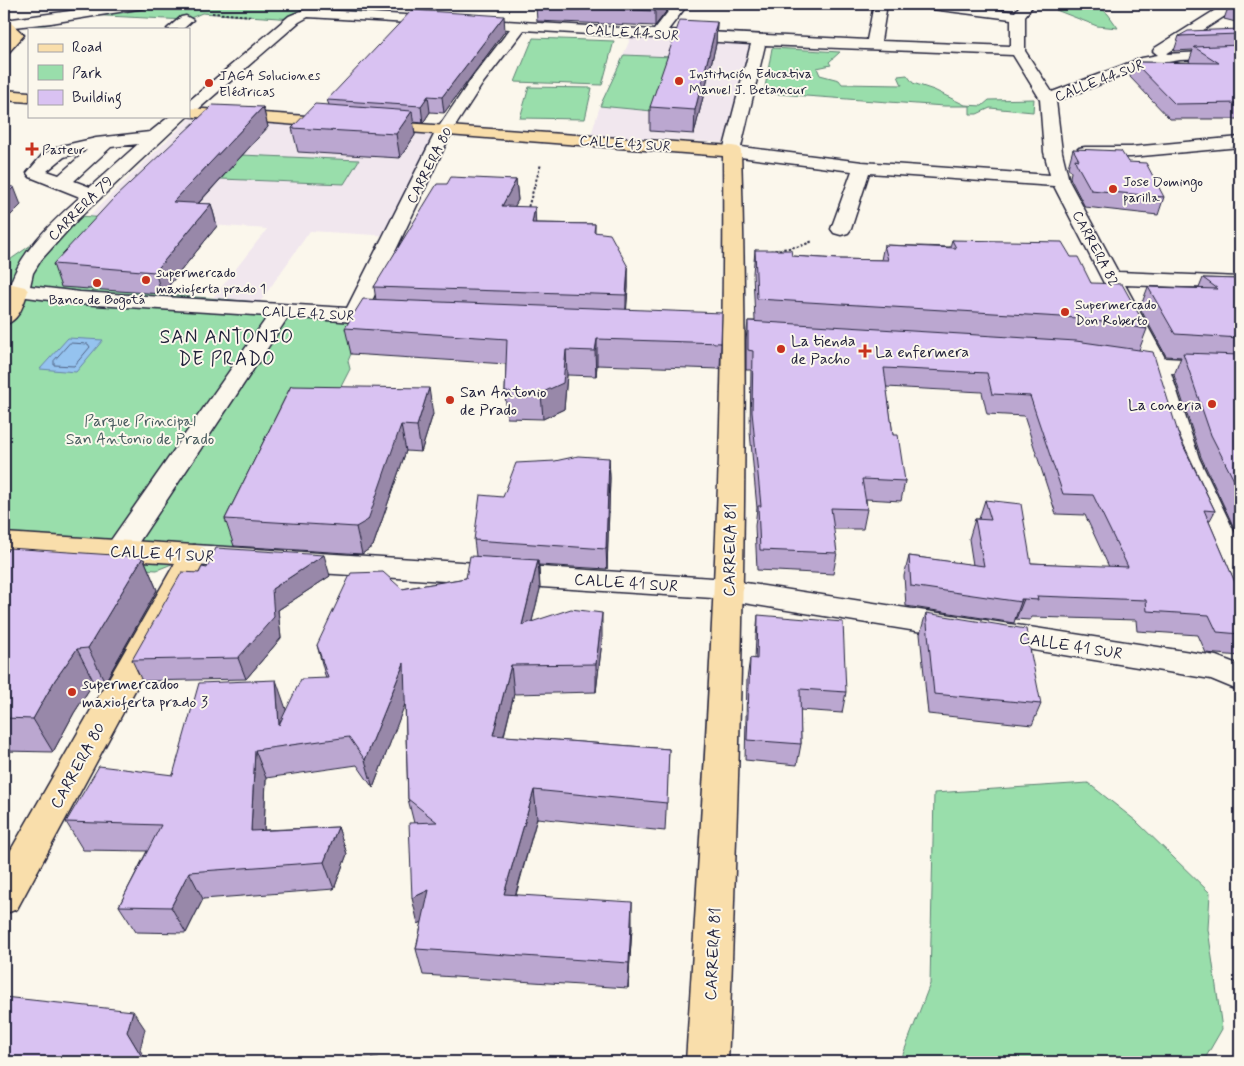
<svg xmlns="http://www.w3.org/2000/svg" width="1244" height="1066" font-family="Mynerve,sans-serif">
<style>
.built{fill:#f1e7ee}
.green{fill:#99deab;stroke:#5e8073}
.water{fill:#95c3ef;stroke:#6783a7}
.lines{fill:none;stroke-linecap:round;stroke-linejoin:round}
.shore{stroke:#506283;stroke-width:1}
.minor-casing{stroke:#22223b;stroke-width:3}
.major-casing{stroke:#22223b;stroke-width:3}
.path{stroke:#22223b;stroke-width:2;stroke-dasharray:2.5 2;stroke-linecap:butt}
.minor{fill:#fbf7ec;fill-rule:evenodd}
.major{fill:#f9deab;fill-rule:evenodd}
.wall{fill:#bba7d0;stroke:#22223b}
.shaded-wall{fill:#9888a9;stroke:#22223b}
.building{fill:#d9c2f2;stroke:#22223b}
.poi-dot{fill:#c8321e;stroke:#fbf7ec;stroke-width:2}
.labels{text-anchor:middle;stroke-width:4;stroke-linejoin:round;paint-order:stroke}
.far-street-label{font-size:14px;fill:#22223b;stroke:#fbf7ec}
.far-poi-label{font-size:14px;fill:#22223b;stroke:#fbf7ec;text-anchor:start}
.poi-label{font-size:16px;fill:#22223b;stroke:#fbf7ec;text-anchor:start}
.park-label{font-size:16px;fill:#465a5d;stroke:#fbf7ec}
.street-label{font-size:16px;fill:#22223b;stroke:#fbf7ec}
.quarter-label{font-size:19px;letter-spacing:1px;fill:#22223b;stroke:#fbf7ec}
</style>
<rect width="100%" height="100%" fill="#fbf7ec"/>
<filter id="ink" filterUnits="userSpaceOnUse"><feTurbulence type="fractalNoise" baseFrequency=".02" numOctaves="2"/><feDisplacementMap in="SourceGraphic" scale="10" xChannelSelector="R" yChannelSelector="G"/><feConvolveMatrix kernelMatrix="1 2 1 2 8 2 1 2 1" color-interpolation-filters="sRGB"/></filter>
<g filter="url(#ink)">
<g class="built">
<polygon points="633,33 759,40 728,143 591,135 600,106"/>
<polygon points="190,118 435,134 392,236 310,231 260,302 213,298 267,229 89,216"/>
</g>
<g class="green">
<polygon points="131,4 384,4 374,16 317,13 294,19 202,13 186,20 87,15 30,29 51,19 119,8"/>
<polygon points="1048,4 1096,4 1108,14 1118,28 1097,26 1056,10 1068,9"/>
<polygon points="533,38 614,41 602,85 515,82"/>
<polygon points="772,48 840,52 829,62 831,65 817,68 820,75 839,80 842,84 902,85 898,76 907,75 913,83 934,90 965,105 982,106 989,100 1034,99 1033,112 990,108 977,114 970,114 970,106 944,106 764,93"/>
<polygon points="624,55 673,57 652,111 600,106"/>
<polygon points="529,87 592,88 585,119 520,118"/>
<polygon points="241,155 359,160 344,184 221,179"/>
<polygon points="65,215 121,219 111,290 343,309 364,322 348,361 350,369 328,412 246,516 229,557 194,555 157,570 4,561 4,264 41,238"/>
<polygon points="1088,783 1136,821 1210,893 1208,929 1222,1029 1203,1062 900,1062 930,984 934,793"/>
</g>
<polygon class="water" points="68,338 103,340 76,372 40,369"/>
<g class="lines">
<polygon class="shore" points="70,343 88,344 90,347 74,366 54,365 54,361"/>
<g class="minor-casing">
<g id="minor">
<polygon points="121,4 151,4 144,8 51,23 4,28 5,20"/>
<path d="M674,4H688L668,30L867,40L874,4H887L881,41L1011,46V19L924,8L917,4H953L1015,12L1021,4H1034L1025,16V51L1052,92L1142,58L1158,55L1153,51L1155,48L1225,4H1240L1239,7L1166,54L1240,50V58L1180,60L1150,65L1056,101L1062,152L1069,181L1118,272L1240,277V289L1125,285L1165,358L1240,362V376L1171,373L1199,458L1240,544V583L1230,580L1226,573L1173,458L1147,370L1112,364L1109,359L1112,354L1120,352L1141,355L1054,186L869,173L851,229L848,233L841,235L834,233L831,229L852,171L732,156L726,155L723,151L751,44L524,30L483,83L452,131L368,309L399,312L402,317L399,322L391,323L354,322L288,317L129,557L119,560L109,557L105,550L109,543L268,316L80,304L11,295L8,291C19,252 50,224 80,197L30,177L27,173L43,154L61,146L96,138L150,132L170,116H188L77,220L41,260L33,273L30,286L80,292L347,308L436,131L472,78L510,29L308,17L299,22L195,112L189,114V101L289,16L306,9L654,30ZM765,45L1013,55L1040,99L1044,152L1050,175L862,162L741,147ZM138,144L90,187L74,181L111,147ZM87,150L59,175L47,171L64,157Z"/>
<polygon points="186,16 193,20 183,29 167,29 181,17"/>
<polygon points="1240,137 1240,147 1131,157 1085,157 1079,156 1076,152 1079,148 1085,147 1131,147"/>
<polygon points="194,545 713,578 1216,656 1240,665 1240,691 1211,679 713,598 194,565 184,562 180,555 184,548"/>
</g>
</g>
<g class="major-casing">
<g id="major">
<polygon points="4,20 9,21 24,35 9,52 4,53 4,41 9,35 4,31"/>
<polygon points="4,90 29,92 29,102 4,100"/>
<polygon points="189,108 336,118 342,120 344,123 342,126 336,128 183,116 189,116"/>
<path d="M376,121L732,146L738,147L741,151C748,371 744,590 737,810C734,894 732,978 728,1062H686C705,760 726,458 723,156L370,129L368,126L370,123Z"/>
<path d="M4,282L25,287L28,291C23,305 20,320 4,325V301L6,295L4,294Z"/>
<polygon points="4,533 194,545 204,548 208,555 17,909 4,914 4,862 175,563 4,552"/>
</g>
</g>
<g class="path">
<polyline points="212,13 253,16"/>
<polyline points="527,211 541,164"/>
<polyline points="770,251 801,246 813,241"/>
</g>
<use href="#minor" class="minor"/>
<use href="#major" class="major"/>
</g>
<g class="wall">
<polygon points="672,4 655,26 537,21 536,6"/>
<polygon points="1240,4 1240,23 1224,19 1229,5"/>
<polygon points="717,22 716,44 694,134 650,131 650,107"/>
<polygon points="1240,29 1240,119 1170,119 1130,77 1134,62 1191,63 1189,62 1193,50 1174,51 1179,36"/>
<polygon points="505,31 444,113 430,112 423,123 413,122 415,135 400,158 298,152 292,128 329,105 327,100"/>
<polygon points="263,107 268,127 198,204 211,204 217,226 162,294 61,287 53,264"/>
<polygon points="1073,149 1128,162 1164,197 1158,215 1085,207 1071,180 1070,177 1071,172 1068,167"/>
<polygon points="516,180 518,200 514,207 536,223 595,224 595,232 628,267 628,288 626,310 721,343 720,369 597,365 596,376 567,375 564,409 543,419 507,418 505,392 506,364 351,354 345,328 376,300 374,287 447,184"/>
<polygon points="952,240 1071,257 1091,283 1147,329 1139,350 1215,511 1209,522 1240,594 1240,656 1206,653 1198,635 1137,631 1136,620 1032,617 1030,620 1015,619 1014,623 906,606 904,576 909,556 973,565 969,539 975,519 979,519 985,500 1031,563 1109,567 1085,515 1056,514 1024,416 987,414 982,392 886,387 893,435 905,481 901,501 866,499 867,509 863,529 833,529 837,553 833,574 757,570 755,526 757,508 750,432 751,370 746,370 746,340 748,321 755,321 753,273 755,250 792,256 837,259 881,260 884,245 950,247"/>
<polygon points="1203,278 1240,279 1240,534 1237,534 1201,457 1174,375 1181,357 1166,356 1140,308 1148,287 1199,288"/>
<polygon points="291,386 433,414 421,452 406,451 373,546 362,554 234,546 225,519"/>
<polygon points="609,458 610,478 607,569 539,565 540,589 532,621 602,641 596,692 514,694 504,736 669,749 665,831 537,818 516,895 632,928 628,988 423,975 416,949 422,922 418,924 414,823 408,799 405,703 373,788 357,765 266,778 264,830 338,827 347,854 334,889 203,899 186,933 136,932 119,906 147,851 83,850 66,822 173,775 286,709 286,711 326,679 317,645 402,589 466,578 476,556 474,540 503,497"/>
<polygon points="4,556 143,557 157,590 105,682 94,682 74,713 53,752 4,751"/>
<polygon points="199,573 330,576 278,610 281,638 246,679 142,681 132,660"/>
<polygon points="926,613 1041,704 1032,725 928,714 920,634"/>
<polygon points="758,615 846,692 842,713 800,710 801,744 797,765 745,760 747,679 750,658 755,659 756,636"/>
</g>
<g class="shaded-wall">
<polygon points="661,4 672,4 655,26 655,11"/>
<polygon points="1215,4 1222,4 1214,9"/>
<polygon points="504,16 505,31 444,113 442,97"/>
<polygon points="717,22 716,44 694,134 695,110"/>
<polygon points="428,96 430,112 423,123 421,106"/>
<polygon points="263,107 268,127 180,223 173,202"/>
<polygon points="412,111 415,135 400,158 396,134"/>
<polygon points="516,180 518,200 504,227 502,206"/>
<polygon points="14,187 21,205 4,222 4,197"/>
<polygon points="211,204 217,226 162,294 155,272"/>
<polygon points="535,207 536,228 532,223"/>
<polygon points="628,267 628,288 626,317 626,295"/>
<polygon points="597,339 597,365 596,376 595,351"/>
<polygon points="566,350 567,375 564,409 543,419 541,393"/>
<polygon points="429,388 433,414 421,452 417,426"/>
<polygon points="401,425 406,451 373,546 362,554 356,527"/>
<polygon points="609,458 610,478 607,569 606,549"/>
<polygon points="324,555 330,576 278,610 281,638 246,679 238,658 272,589"/>
<polygon points="143,557 157,590 105,682 88,648"/>
<polygon points="538,560 540,589 524,653 522,625"/>
<polygon points="1021,599 1024,599 1016,619 1015,619 1021,602"/>
<polygon points="602,613 602,641 596,692 596,664"/>
<polygon points="77,649 94,682 74,713 53,752 33,719 55,680"/>
<polygon points="404,663 410,691 373,788 365,760"/>
<polygon points="511,665 514,694 497,763 493,735"/>
<polygon points="276,680 286,709 289,746 279,725"/>
<polygon points="255,750 266,778 263,858 251,831"/>
<polygon points="534,790 537,818 508,921 504,894"/>
<polygon points="338,827 347,854 334,889 324,862"/>
<polygon points="189,872 203,899 186,933 171,907"/>
<polygon points="429,890 435,916 418,924 412,898"/>
<polygon points="632,902 632,928 628,988 629,963"/>
<polygon points="133,1011 145,1029 140,1050 148,1062 145,1062 127,1032"/>
</g>
<g class="building">
<polygon points="539,4 661,4 655,11 536,6"/>
<polygon points="1231,4 1240,4 1240,8 1229,5"/>
<polygon points="412,10 504,16 442,97 428,96 421,106 327,100"/>
<polygon points="680,20 717,22 695,110 650,107"/>
<polygon points="1240,29 1240,34 1179,36 1188,31"/>
<polygon points="1240,45 1240,103 1175,104 1134,62 1219,63 1194,47"/>
<polygon points="315,104 412,111 396,134 292,128"/>
<polygon points="213,105 263,107 173,202 211,204 155,272 53,264 113,199"/>
<polygon points="1073,149 1121,151 1128,162 1146,163 1164,197 1091,190 1076,163 1075,159 1079,160"/>
<polygon points="451,177 516,180 502,206 535,207 532,223 595,224 594,232 610,234 628,267 626,295 374,287 437,184 447,184"/>
<polygon points="4,186 14,187 4,197"/>
<polygon points="952,240 1062,242 1071,257 1078,257 1091,283 1122,284 1147,329 1078,318 757,299 755,250 791,250 792,256 837,259 888,260 884,245 956,248"/>
<polygon points="1203,278 1240,279 1240,338 1175,334 1148,287 1218,289"/>
<polygon points="363,299 722,313 721,343 597,339 595,351 566,350 563,383 541,393 505,392 507,339 345,328"/>
<polygon points="748,321 1076,341 1153,352 1180,439 1215,511 1204,510 1240,594 1240,634 1217,632 1209,615 1147,611 1146,600 1037,596 1038,600 1024,599 1021,599 1021,602 911,586 909,556 984,566 975,519 991,520 985,500 1021,504 1031,563 1128,567 1093,495 1063,494 1030,396 992,394 987,373 884,368 893,435 898,435 905,481 862,479 867,509 831,508 837,553 760,550 758,506 761,506 752,412 753,351 748,350"/>
<polygon points="1183,353 1240,355 1240,492 1211,435"/>
<polygon points="291,386 429,388 417,426 401,425 368,520 356,527 225,519"/>
<polygon points="578,456 609,458 606,549 474,540 480,495 503,497 516,463 555,461"/>
<polygon points="9,548 143,557 88,648 77,649 55,680 33,719 4,718 4,556"/>
<polygon points="216,548 324,555 272,589 274,617 238,658 132,660 182,572 199,573 202,567 207,568"/>
<polygon points="470,556 538,560 522,625 571,609 602,613 596,664 511,665 493,735 669,749 667,803 534,790 504,894 632,902 629,963 416,949 429,890 412,898 409,823 437,822 408,799 404,663 365,760 349,737 255,750 251,831 338,827 324,862 189,872 171,907 119,906 161,825 66,822 99,766 173,775 199,683 276,680 279,725 301,679 328,678 317,645 351,573 383,572 402,589 466,578"/>
<polygon points="926,613 1026,629 1041,704 934,694"/>
<polygon points="758,615 843,622 846,692 800,689 801,744 747,740 750,658 757,659"/>
<polygon points="4,997 133,1011 127,1032 145,1062 4,1062"/>
<polygon points="351,1057 399,1062 349,1062"/>
</g>
</g>
<g class="poi-dot">
<circle cx="679" cy="81" r="5"/>
<circle cx="209" cy="83" r="5"/>
<path d="M29.5 141.5h5v5h5v5h-5v5h-5v-5h-5v-5h5z"/>
<circle cx="1113" cy="189" r="5"/>
<circle cx="146" cy="280" r="5"/>
<circle cx="97" cy="283" r="5"/>
<circle cx="1065" cy="312" r="5"/>
<circle cx="781" cy="349" r="5"/>
<path d="M862.5 343.5h5v5h5v5h-5v5h-5v-5h-5v-5h5z"/>
<circle cx="450" cy="400" r="5"/>
<circle cx="1212" cy="404" r="5"/>
<circle cx="72" cy="692" r="5"/>
</g>
<g class="labels">
<g class="far-street-label">
<text transform="translate(632 32) rotate(4)" y="5">CALLE 44 SUR</text>
<text transform="translate(1099 80) rotate(-21)" y="5">CALLE 44 SUR</text>
<text transform="translate(625 143) rotate(4)" y="5">CALLE 43 SUR</text>
<text transform="translate(429 165) rotate(-63)" y="5">CARRERA 80</text>
<text transform="translate(80 208) rotate(-45)" y="5">CARRERA 79</text>
<text transform="translate(1096 248) rotate(62)" y="5">CARRERA 82</text>
<text transform="translate(308 313) rotate(3)" y="5">CALLE 42 SUR</text>
</g>
<g class="far-poi-label">
<text x="689" y="78">Institución Educativa<tspan x="689" dy="16">Manuel J. Betancur</tspan></text>
<text x="219" y="80">JAGA Soluciones<tspan x="219" dy="16">Eléctricas</tspan></text>
<text x="42" y="154">Pasteur</text>
<text x="1123" y="186">Jose Domingo<tspan x="1123" dy="16">parilla</tspan></text>
<text x="156" y="277">supermercado<tspan x="156" dy="16">maxioferta prado 1</tspan></text>
<text x="97" y="304" text-anchor="middle">Banco de Bogotá</text>
<text x="1075" y="309">Supermercado<tspan x="1075" dy="16">Don Roberto</tspan></text>
</g>
<g class="poi-label">
<text x="791" y="346">La tienda<tspan x="791" dy="18">de Pacho</tspan></text>
<text x="875" y="357">La enfermera</text>
<text x="460" y="397">San Antonio<tspan x="460" dy="18">de Prado</tspan></text>
<text x="1202" y="410" text-anchor="end">La coneria</text>
<text x="82" y="689">supermercadoo<tspan x="82" dy="18">maxioferta prado 3</tspan></text>
</g>
<g class="park-label">
<text x="140" y="426">Parque Principal<tspan x="140" dy="18">San Antonio de Prado</tspan></text>
</g>
<g class="street-label">
<text transform="translate(729 550) rotate(-89)" y="6">CARRERA 81</text>
<text transform="translate(162 553) rotate(3)" y="6">CALLE 41 SUR</text>
<text transform="translate(626 582) rotate(4)" y="6">CALLE 41 SUR</text>
<text transform="translate(1071 645) rotate(9)" y="6">CALLE 41 SUR</text>
<text transform="translate(77 765) rotate(-61)" y="6">CARRERA 80</text>
<text transform="translate(712 954) rotate(-87)" y="6">CARRERA 81</text>
</g>
<g class="quarter-label">
<text x="227" y="343">SAN ANTONIO<tspan x="227" dy="22">DE PRADO</tspan></text>
</g>
</g>
<rect width="1244" height="1066" fill="none" stroke="#fbf7ec" stroke-width="20"/>
<rect x="10" y="10" width="1224" height="1046" fill="none" stroke="#22223b" stroke-width="2" filter="url(#ink)"/>
<rect x="28" y="28" width="162" height="90" fill="#fbf7ec" stroke="#a4a2a5"/>
<rect x="38" y="44" width="25" height="8" fill="#f9deab" stroke="#a4a2a5"/>
<text x="72" y="52" font-size="15" fill="#22223b">Road</text>
<rect x="38" y="65" width="25" height="15" fill="#99deab" stroke="#a4a2a5"/>
<text x="72" y="78" font-size="15" fill="#22223b">Park</text>
<rect x="38" y="90" width="25" height="15" fill="#d9c2f2" stroke="#a4a2a5"/>
<text x="72" y="102" font-size="15" fill="#22223b">Building</text>
</svg>
